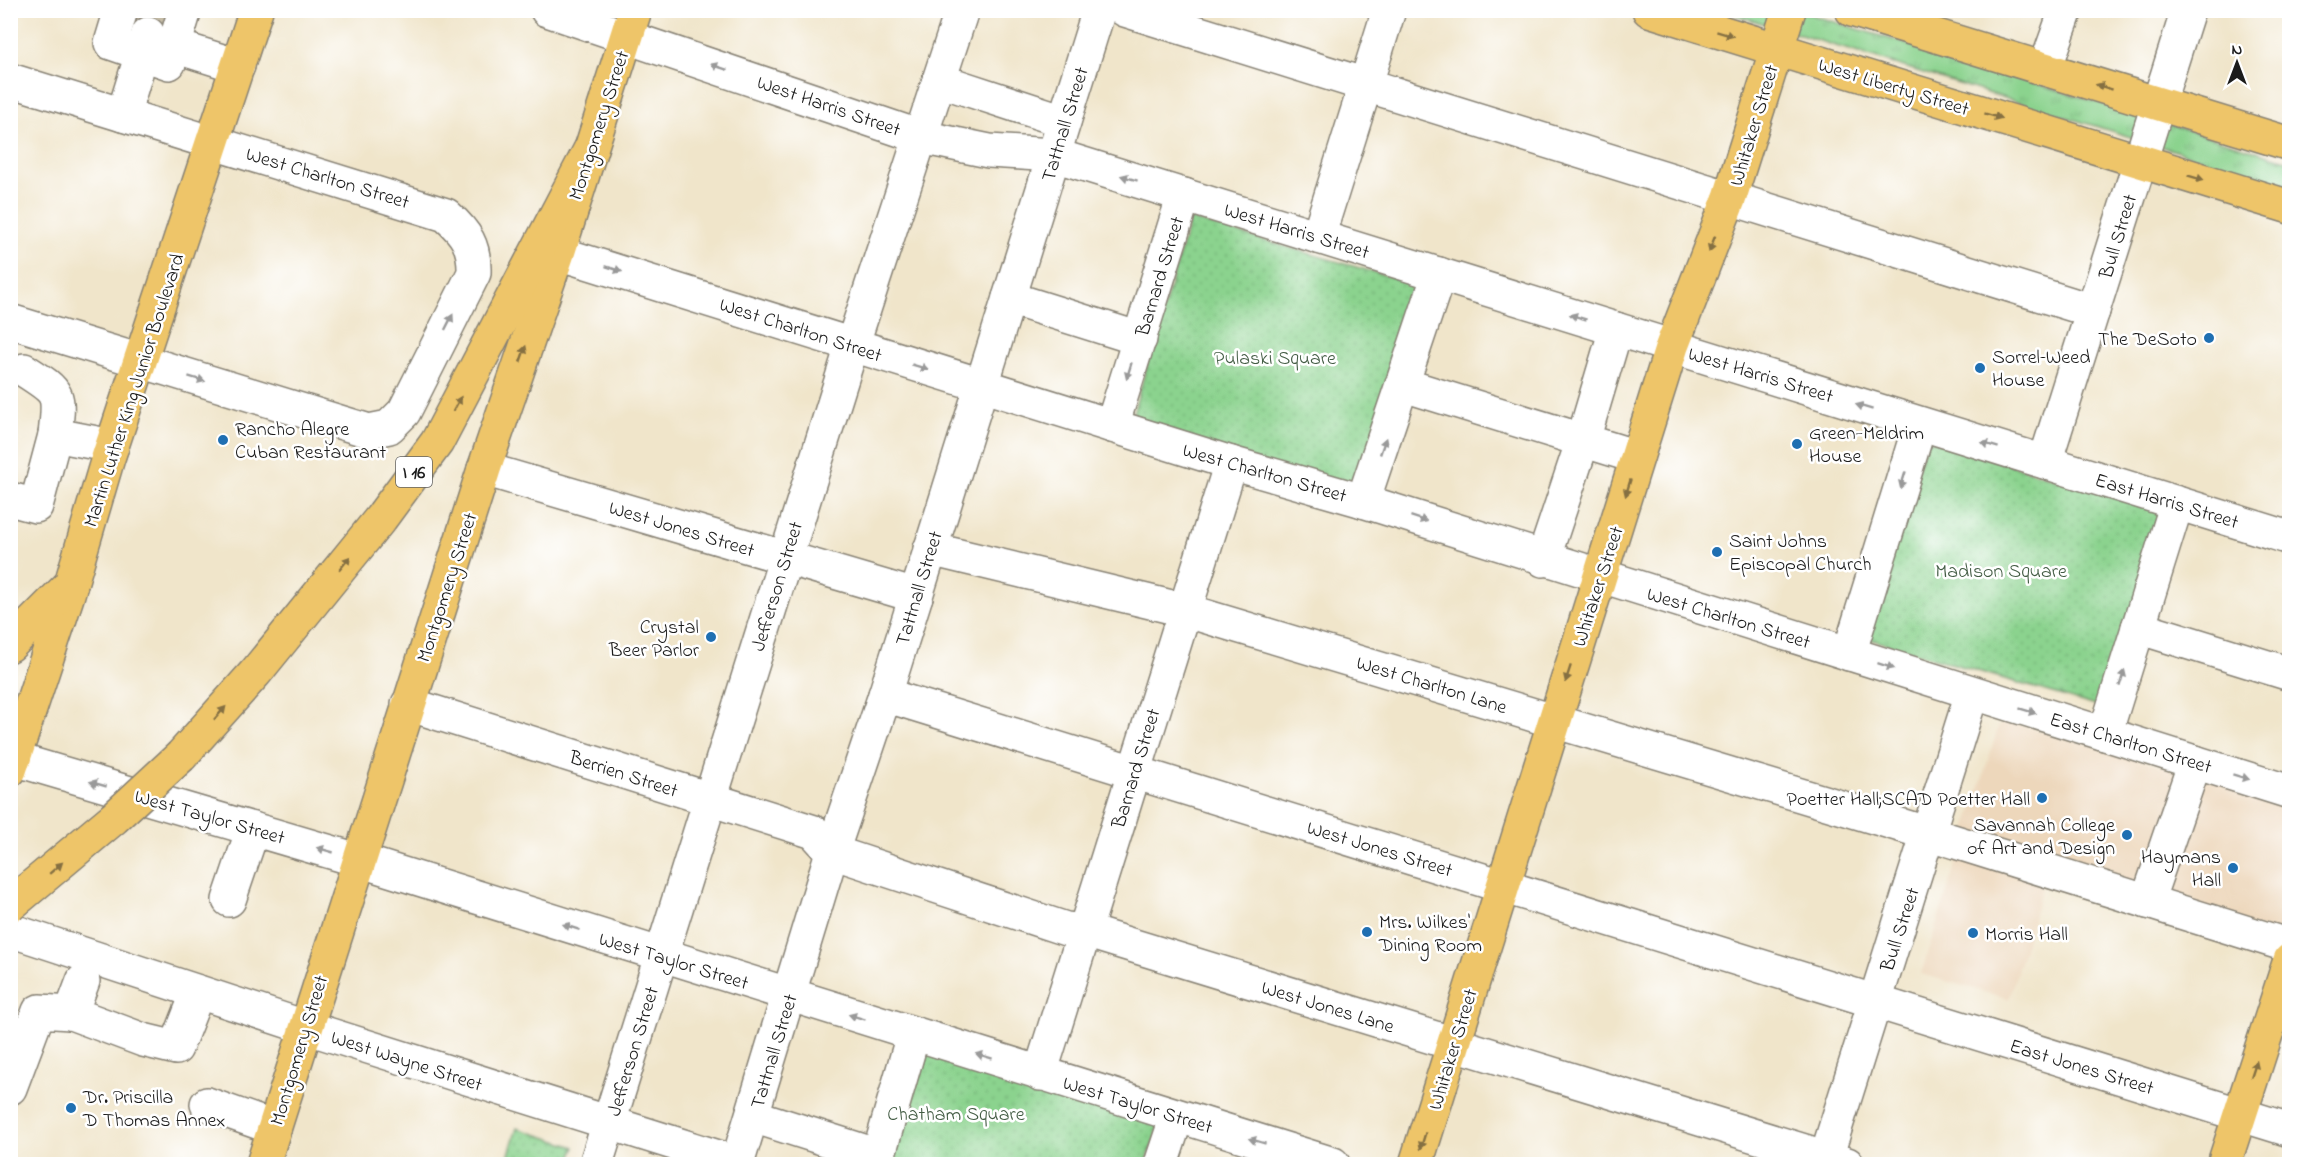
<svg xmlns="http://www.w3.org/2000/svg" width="2300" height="1175" font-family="'Indie Flower',sans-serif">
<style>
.built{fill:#edd7bb}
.grass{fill:url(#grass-tufts);stroke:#547855;stroke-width:1.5}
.park{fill:url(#park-dots);stroke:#547855;stroke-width:1.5}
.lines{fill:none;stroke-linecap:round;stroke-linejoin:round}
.minor-tunnel{stroke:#c6bda7;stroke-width:33;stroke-dasharray:33 16;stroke-linecap:butt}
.minor-casing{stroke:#868073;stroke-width:36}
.major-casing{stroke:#868073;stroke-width:36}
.highway-casing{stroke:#868073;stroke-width:36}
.minor{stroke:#fff;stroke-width:33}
.major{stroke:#eec569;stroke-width:33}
.highway{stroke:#eec569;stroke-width:33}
.highway-bridge-casing{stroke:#868073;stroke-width:36;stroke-linecap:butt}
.highway-bridge{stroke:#eec569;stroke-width:33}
.oneway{fill:#857042}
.oneway2{fill:#999}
.poi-dot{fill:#1f6fb2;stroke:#fff;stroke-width:2}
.labels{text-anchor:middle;stroke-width:5;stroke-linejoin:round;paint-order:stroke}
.shield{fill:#fff;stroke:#606060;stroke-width:1.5}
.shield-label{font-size:18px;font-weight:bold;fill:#1c1c1c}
.street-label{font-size:20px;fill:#1c1c1c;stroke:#fff}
.poi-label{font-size:20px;fill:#1c1c1c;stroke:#fff;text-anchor:start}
.park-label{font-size:20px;fill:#435c44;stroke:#fff}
</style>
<defs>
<pattern id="grass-tufts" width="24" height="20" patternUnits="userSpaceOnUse" patternTransform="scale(1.5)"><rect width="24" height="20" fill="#8bd38e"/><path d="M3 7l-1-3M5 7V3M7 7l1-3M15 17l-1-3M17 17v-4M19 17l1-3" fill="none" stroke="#77b57a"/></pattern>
<pattern id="park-dots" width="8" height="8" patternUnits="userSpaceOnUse" patternTransform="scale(1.5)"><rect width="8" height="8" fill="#8bd38e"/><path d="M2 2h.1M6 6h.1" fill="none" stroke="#77b57a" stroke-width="1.8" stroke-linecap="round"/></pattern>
</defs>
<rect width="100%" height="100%" fill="#fff"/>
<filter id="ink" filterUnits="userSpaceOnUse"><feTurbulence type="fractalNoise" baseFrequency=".0167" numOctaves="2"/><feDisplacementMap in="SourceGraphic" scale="12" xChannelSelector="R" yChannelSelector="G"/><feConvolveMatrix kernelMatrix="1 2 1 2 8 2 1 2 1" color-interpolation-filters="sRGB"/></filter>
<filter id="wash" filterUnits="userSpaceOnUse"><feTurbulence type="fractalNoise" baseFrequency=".008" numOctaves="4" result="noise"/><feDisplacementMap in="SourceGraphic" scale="24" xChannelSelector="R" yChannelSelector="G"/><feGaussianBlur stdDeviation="1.35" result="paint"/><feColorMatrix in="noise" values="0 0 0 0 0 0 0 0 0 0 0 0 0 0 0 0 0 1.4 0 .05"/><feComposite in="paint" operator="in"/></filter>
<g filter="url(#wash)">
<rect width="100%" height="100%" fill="#f0e5ca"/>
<polygon class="built" points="2001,719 2289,803 2289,937 2048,867 2009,999 1921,974"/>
<polygon class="grass" points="1723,11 1799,11 2289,161 2289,186"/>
<g class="park">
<polygon points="1190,219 1422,286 1361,495 1129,427"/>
<polygon points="1927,439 2166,513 2103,708 1866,638"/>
<polygon points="924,1049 1159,1125 1146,1164 886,1164"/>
<polygon points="517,1128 575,1147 570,1164 506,1164"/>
</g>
</g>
<g filter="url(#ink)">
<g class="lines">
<polyline class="minor-tunnel" points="148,34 155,10"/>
<g class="minor-casing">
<g id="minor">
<polyline points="121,10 111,43 169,63 185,10"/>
<polyline points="547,10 921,137 989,151 1054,155 2290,538"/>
<polyline points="1125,10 2093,311"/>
<polyline points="174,46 238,66"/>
<polyline points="2045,69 2066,10"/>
<path d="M10,80L446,215C466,233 475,246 474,273L404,412L389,427L369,431L10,321"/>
<polyline points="939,82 957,86 1064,121"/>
<polyline points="123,115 148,34"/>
<polyline points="1318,237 1389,10"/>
<polyline points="558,253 1231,463 1363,501 2290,792"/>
<polyline points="1009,298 1140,339"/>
<path d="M24,370C60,393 60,392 55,435"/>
<polyline points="1404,385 1637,457"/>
<polyline points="1112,426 1184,195"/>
<polyline points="2045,462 2188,10"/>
<polyline points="484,469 916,596"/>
<polyline points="10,499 36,506 55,435 112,446"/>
<polyline points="1363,501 1439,274"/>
<polyline points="930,549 1184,610 1930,834 2290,946"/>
<polyline points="1543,560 1583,440 1616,329"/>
<polyline points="2138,627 2290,674"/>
<polyline points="1849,654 1920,424"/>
<polyline points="885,695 2290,1130"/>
<polyline points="408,704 814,832 832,852 1066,929 1085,931 1847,1164"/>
<polyline points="2105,734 2177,503"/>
<polyline points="14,759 358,860 1333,1164"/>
<polyline points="229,900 253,829"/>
<polyline points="2147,902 2195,762"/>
<polyline points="10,930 305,1027 737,1163"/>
<polyline points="83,981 71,1013 143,1040 176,1048 198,992"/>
<polyline points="1040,1074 1231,463"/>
<polyline points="10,1088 39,1011 71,1013"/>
<polyline points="207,1104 274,1128"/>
<polyline points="753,1116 879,1156"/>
<polyline points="596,1164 852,346 962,10"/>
<polyline points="737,1164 832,852 885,695 1099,10"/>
<polyline points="876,1164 913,1035"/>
<polyline points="1161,1164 1177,1116"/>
<polyline points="1824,1164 1972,693"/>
</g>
</g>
<g class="major-casing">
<g id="major">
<polyline points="1649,10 2290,207"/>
<polyline points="1852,10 2290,144"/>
<polyline points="10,770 68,594 108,458 256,10"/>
<polyline points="263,1164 484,469 558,253 635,10"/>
<polyline points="1416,1164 1672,346 1730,197 1789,10"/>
<polyline points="2224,1164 2290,960"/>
</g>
</g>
<g class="highway-casing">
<g id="highway">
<polyline points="10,645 71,584"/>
<polyline points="181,756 256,672 381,518 437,442 590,150"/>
<polyline points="10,758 14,759"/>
</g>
</g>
<use href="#minor" class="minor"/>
<use href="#major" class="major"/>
<use href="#highway" class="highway"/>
<g class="highway-bridge-casing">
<polyline id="highway-bridge" points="10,905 114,818 181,756"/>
</g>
<use href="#highway-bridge" class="highway-bridge"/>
</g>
<defs><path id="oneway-solid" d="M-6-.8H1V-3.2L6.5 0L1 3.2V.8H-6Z" transform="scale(1.5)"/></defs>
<g class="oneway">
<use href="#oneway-solid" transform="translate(1725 34) rotate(17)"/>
<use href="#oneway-solid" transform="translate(2104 87) rotate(-163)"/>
<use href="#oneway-solid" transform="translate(1993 116) rotate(17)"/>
<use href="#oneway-solid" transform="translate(2196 178) rotate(17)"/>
<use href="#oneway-solid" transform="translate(1712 244) rotate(111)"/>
<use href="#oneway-solid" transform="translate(523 354) rotate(-71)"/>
<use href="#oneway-solid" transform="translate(457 404) rotate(-62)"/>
<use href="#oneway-solid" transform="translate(1628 488) rotate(107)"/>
<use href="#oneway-solid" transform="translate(345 563) rotate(-51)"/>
<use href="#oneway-solid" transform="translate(1568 674) rotate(108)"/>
<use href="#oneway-solid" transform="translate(220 713) rotate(-48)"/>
<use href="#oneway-solid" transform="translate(56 868) rotate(-41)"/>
<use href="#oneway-solid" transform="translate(2254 1069) rotate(-72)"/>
<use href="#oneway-solid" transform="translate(1423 1141) rotate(107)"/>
</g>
<g class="oneway2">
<use href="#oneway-solid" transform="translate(719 67) rotate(-161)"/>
<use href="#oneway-solid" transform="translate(1129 178) rotate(-163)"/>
<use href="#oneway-solid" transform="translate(614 269) rotate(18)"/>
<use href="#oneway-solid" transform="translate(1578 317) rotate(-163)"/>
<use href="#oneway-solid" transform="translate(449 322) rotate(-63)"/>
<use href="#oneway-solid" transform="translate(920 367) rotate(17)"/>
<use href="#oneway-solid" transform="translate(1129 371) rotate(107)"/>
<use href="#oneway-solid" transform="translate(197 379) rotate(17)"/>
<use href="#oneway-solid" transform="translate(1864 407) rotate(-163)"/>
<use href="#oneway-solid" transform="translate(1990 445) rotate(-163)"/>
<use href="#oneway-solid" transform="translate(1383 446) rotate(-71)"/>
<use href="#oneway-solid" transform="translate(1903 480) rotate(107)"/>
<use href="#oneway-solid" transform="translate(1419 519) rotate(18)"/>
<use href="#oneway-solid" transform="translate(1886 666) rotate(18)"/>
<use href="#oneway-solid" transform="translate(2122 678) rotate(-73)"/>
<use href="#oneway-solid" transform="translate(2028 711) rotate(17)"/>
<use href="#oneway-solid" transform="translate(2241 777) rotate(17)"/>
<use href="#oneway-solid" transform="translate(98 784) rotate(-164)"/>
<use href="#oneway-solid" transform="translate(325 850) rotate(-164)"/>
<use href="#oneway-solid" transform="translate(571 927) rotate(-162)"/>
<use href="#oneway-solid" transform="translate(857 1017) rotate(-163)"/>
<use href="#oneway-solid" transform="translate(984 1056) rotate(-163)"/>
<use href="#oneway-solid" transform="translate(1257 1141) rotate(-163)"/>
</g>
</g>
<g class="poi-dot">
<circle cx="2209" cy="338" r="6"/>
<circle cx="1980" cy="368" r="6"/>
<circle cx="223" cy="440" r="6"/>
<circle cx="1797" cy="444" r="6"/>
<circle cx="1717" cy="552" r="6"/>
<circle cx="711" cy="637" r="6"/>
<circle cx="2042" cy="798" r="6"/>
<circle cx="2127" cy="835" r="6"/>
<circle cx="2233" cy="868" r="6"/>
<circle cx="1367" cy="932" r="6"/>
<circle cx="1973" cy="933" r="6"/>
<circle cx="71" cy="1108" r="6"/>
</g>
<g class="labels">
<rect class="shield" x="396" y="457" width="36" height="30" rx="4.5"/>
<g class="shield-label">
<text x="414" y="478">I 16</text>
</g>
<g class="street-label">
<text transform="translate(1894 86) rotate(17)" y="7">West Liberty Street</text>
<text transform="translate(829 105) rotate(19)" y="7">West Harris Street</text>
<text transform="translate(1064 124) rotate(-73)" y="7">Tattnall Street</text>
<text transform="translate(598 125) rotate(-72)" y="7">Montgomery Street</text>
<text transform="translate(1753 125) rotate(-73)" y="7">Whitaker Street</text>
<text transform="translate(328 177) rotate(17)" y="7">West Charlton Street</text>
<text transform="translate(1297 230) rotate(17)" y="7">West Harris Street</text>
<text transform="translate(2117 236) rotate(-73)" y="7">Bull Street</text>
<text transform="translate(1159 276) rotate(-73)" y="7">Barnard Street</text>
<text transform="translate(801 329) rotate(18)" y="7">West Charlton Street</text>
<text transform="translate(1761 374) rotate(17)" y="7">West Harris Street</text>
<text transform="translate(133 390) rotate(-72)" y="7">Martin Luther King Junior Boulevard</text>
<text transform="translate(1265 472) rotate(16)" y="7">West Charlton Street</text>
<text transform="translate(2167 500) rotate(17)" y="7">East Harris Street</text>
<text transform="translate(682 528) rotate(17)" y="7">West Jones Street</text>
<text transform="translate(776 586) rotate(-73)" y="7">Jefferson Street</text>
<text transform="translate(1597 586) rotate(-72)" y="7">Whitaker Street</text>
<text transform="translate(446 587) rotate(-72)" y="7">Montgomery Street</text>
<text transform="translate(918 588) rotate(-73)" y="7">Tattnall Street</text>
<text transform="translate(1729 617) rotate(17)" y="7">West Charlton Street</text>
<text transform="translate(1432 684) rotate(17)" y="7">West Charlton Lane</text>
<text transform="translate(2131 742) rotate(17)" y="7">East Charlton Street</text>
<text transform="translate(1135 768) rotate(-73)" y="7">Barnard Street</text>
<text transform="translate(624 773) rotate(18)" y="7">Berrien Street</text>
<text transform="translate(210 816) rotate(16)" y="7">West Taylor Street</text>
<text transform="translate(1380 848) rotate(17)" y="7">West Jones Street</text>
<text transform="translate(1899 929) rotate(-72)" y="7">Bull Street</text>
<text transform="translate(674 960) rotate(17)" y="7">West Taylor Street</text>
<text transform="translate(1328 1006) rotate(17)" y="7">West Jones Lane</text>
<text transform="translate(1452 1049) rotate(-73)" y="7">Whitaker Street</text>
<text transform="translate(298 1050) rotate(-73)" y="7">Montgomery Street</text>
<text transform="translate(632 1051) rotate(-73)" y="7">Jefferson Street</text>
<text transform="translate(773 1051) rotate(-73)" y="7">Tattnall Street</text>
<text transform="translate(407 1060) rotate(18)" y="7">West Wayne Street</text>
<text transform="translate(2082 1066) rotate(17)" y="7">East Jones Street</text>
<text transform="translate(1138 1104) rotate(17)" y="7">West Taylor Street</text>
</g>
<g class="poi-label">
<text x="2197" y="345" text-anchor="end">The DeSoto</text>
<text x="1992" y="363">Sorrel–Weed<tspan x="1992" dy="23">House</tspan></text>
<text x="235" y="435">Rancho Alegre<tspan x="235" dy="23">Cuban Restaurant</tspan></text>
<text x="1809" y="439">Green-Meldrim<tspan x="1809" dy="23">House</tspan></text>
<text x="1729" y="547">Saint Johns<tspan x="1729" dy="23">Episcopal Church</tspan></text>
<text x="699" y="633" text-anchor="end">Crystal<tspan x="699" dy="23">Beer Parlor</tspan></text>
<text x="2030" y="805" text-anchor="end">Poetter Hall;SCAD Poetter Hall</text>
<text x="2115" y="831" text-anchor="end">Savannah College<tspan x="2115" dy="23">of Art and Design</tspan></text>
<text x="2221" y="863" text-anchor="end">Haymans<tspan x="2221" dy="23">Hall</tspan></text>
<text x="1379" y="928">Mrs. Wilkes'<tspan x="1379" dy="23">Dining Room</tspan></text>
<text x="1985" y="940">Morris Hall</text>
<text x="83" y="1103">Dr. Priscilla<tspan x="83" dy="23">D Thomas Annex</tspan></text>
</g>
<g class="park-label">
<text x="1275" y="364">Pulaski Square</text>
<text x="2001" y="577">Madison Square</text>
<text x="956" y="1120">Chatham Square</text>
</g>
</g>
<rect width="2300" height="1175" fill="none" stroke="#fff" stroke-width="36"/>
<g transform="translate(2237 63)" stroke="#ffffff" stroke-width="4.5" paint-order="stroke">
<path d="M0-4.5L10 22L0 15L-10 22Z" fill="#1c1c1c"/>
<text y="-9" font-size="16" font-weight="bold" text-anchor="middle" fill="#1c1c1c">N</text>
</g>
</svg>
